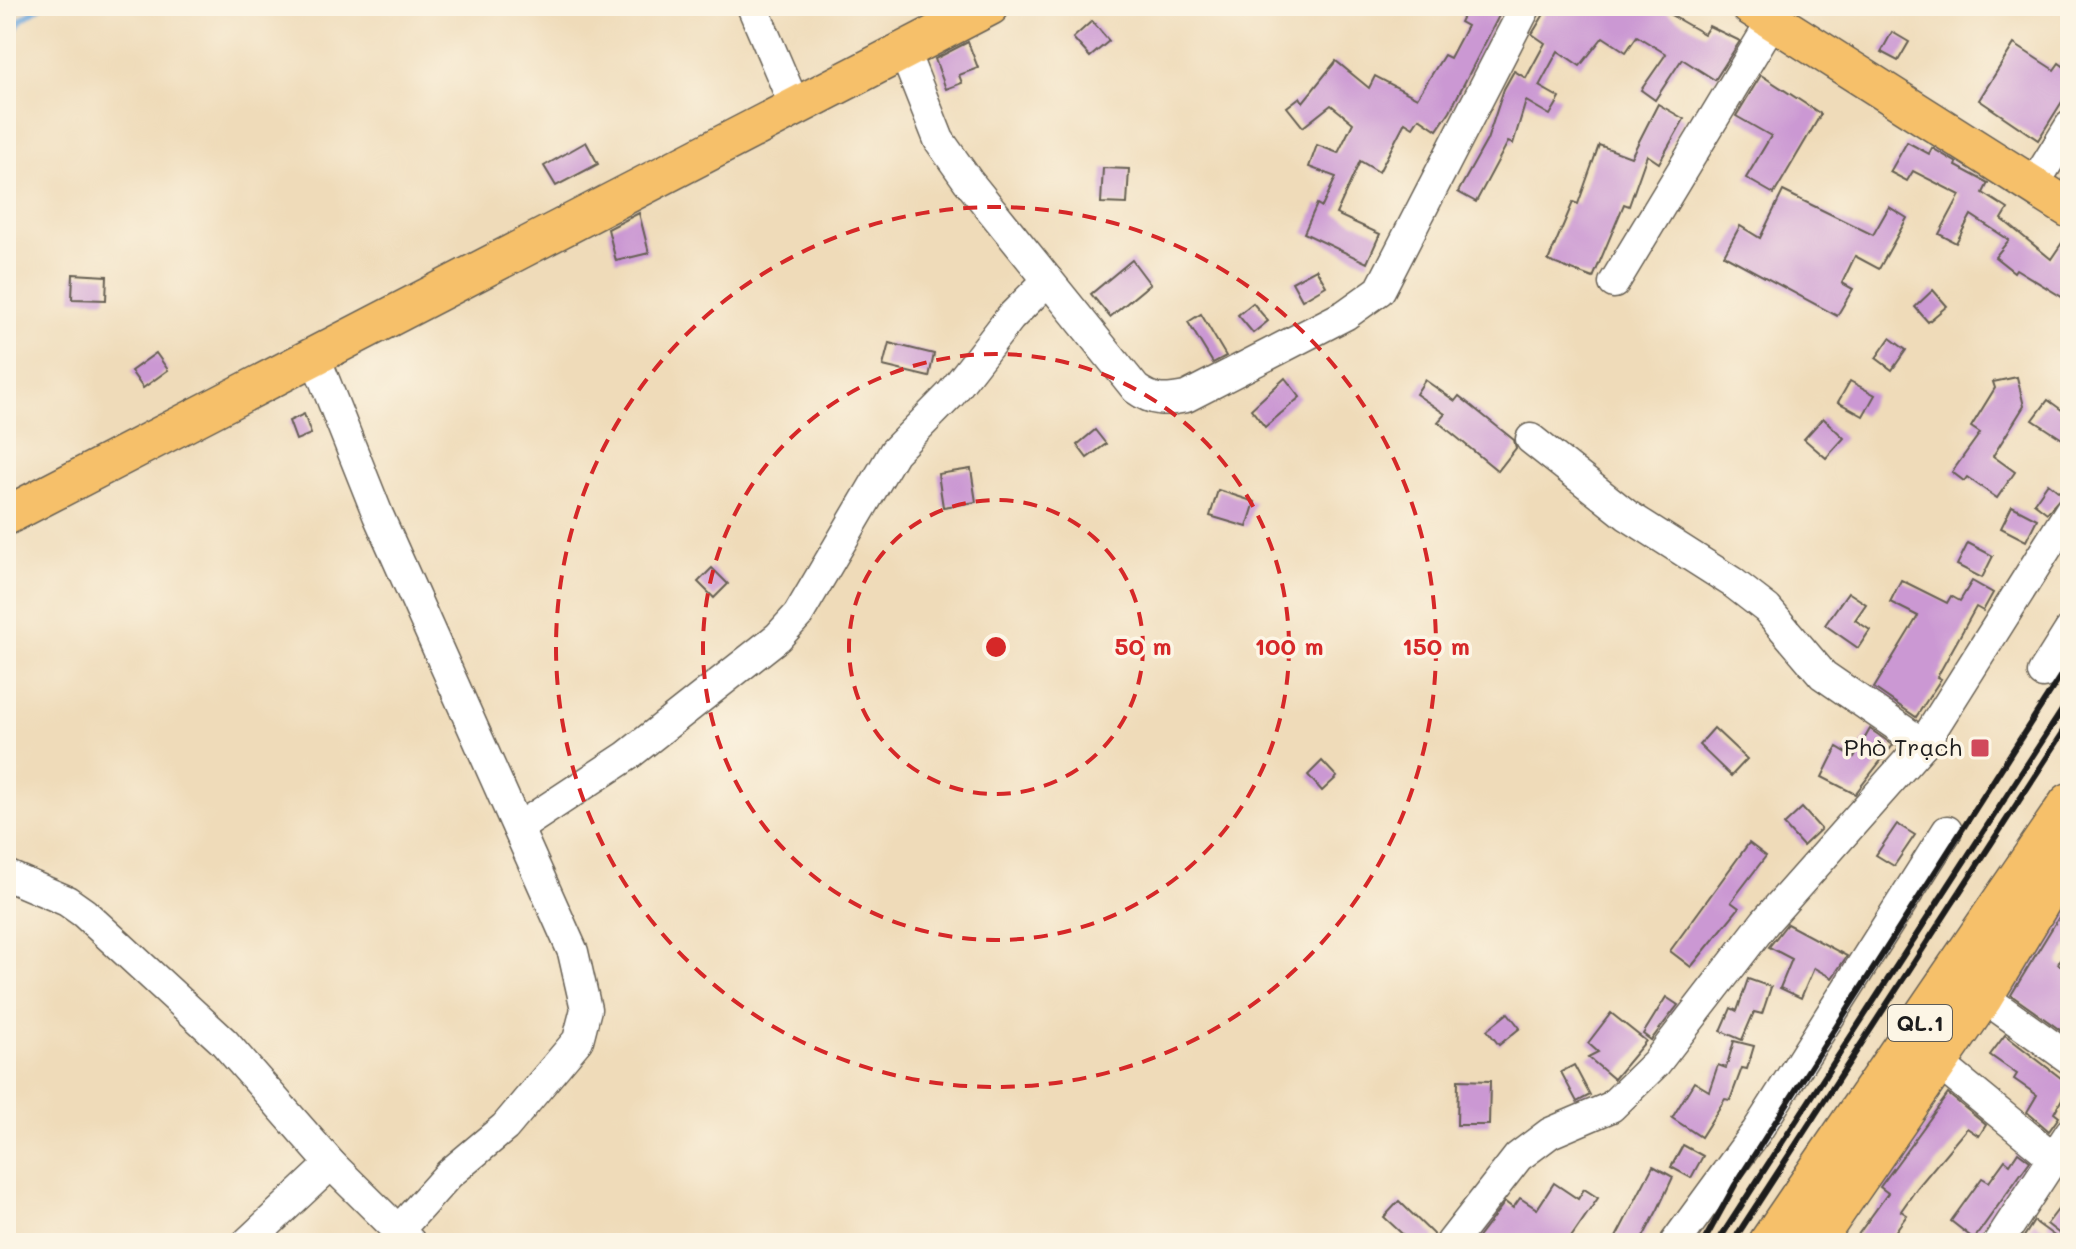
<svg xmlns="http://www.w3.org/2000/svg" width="2076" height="1249" font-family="Mali,sans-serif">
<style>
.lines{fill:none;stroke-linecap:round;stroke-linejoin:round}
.stream{stroke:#6ba6dc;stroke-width:6}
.building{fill:#cb98d3}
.minor-casing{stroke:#665f53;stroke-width:33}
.major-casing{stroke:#665f53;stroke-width:41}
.highway-casing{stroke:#665f53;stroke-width:45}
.minor{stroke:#fff;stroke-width:30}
.major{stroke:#f6c06b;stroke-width:38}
.highway{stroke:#f6c06b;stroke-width:42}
.rail{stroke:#1c1c1c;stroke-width:6}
.ring{fill:none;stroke:#d62828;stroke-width:4;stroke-dasharray:14 10}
.poi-dot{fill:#d1495b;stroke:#fcf5e5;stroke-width:3}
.labels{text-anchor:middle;stroke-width:7;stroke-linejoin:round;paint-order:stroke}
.shield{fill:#fcf5e5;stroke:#5f5d58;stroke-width:2}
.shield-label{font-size:22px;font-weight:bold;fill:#1c1c1c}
.poi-label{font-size:24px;fill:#1c1c1c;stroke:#fcf5e5;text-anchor:end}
.centre{fill:#d62828;stroke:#fcf5e5;stroke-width:4}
.ring-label{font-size:24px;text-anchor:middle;font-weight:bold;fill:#d62828;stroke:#fcf5e5;stroke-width:7;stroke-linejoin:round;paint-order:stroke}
</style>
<rect width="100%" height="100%" fill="#fcf5e5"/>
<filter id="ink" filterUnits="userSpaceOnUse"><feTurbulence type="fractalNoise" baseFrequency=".0125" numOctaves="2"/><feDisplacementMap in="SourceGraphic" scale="16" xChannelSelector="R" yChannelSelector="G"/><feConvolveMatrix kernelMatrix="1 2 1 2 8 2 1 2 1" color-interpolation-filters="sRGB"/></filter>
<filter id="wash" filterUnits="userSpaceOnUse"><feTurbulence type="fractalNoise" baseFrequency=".006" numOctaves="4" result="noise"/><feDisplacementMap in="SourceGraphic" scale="32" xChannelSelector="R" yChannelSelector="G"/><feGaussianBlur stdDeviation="1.8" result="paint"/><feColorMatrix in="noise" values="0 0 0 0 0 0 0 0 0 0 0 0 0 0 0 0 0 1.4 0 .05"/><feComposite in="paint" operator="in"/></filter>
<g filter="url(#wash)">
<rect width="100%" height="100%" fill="#efdbb9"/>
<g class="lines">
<polyline class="stream" points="6,43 21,20 41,6"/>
</g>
<g id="blocks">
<g class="building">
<polygon points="1468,6 1504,6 1450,111 1437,130 1419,118 1413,127 1405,122 1379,172 1360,161 1336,214 1380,234 1367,263 1304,233 1317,204 1322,207 1336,177 1309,167 1317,145 1338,153 1353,123 1331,105 1303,127 1287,107 1300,97 1303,102 1336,61 1369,88 1375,76 1417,98 1444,55 1450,58 1467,26 1460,22"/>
<polygon points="1549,6 1655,6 1704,34 1709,26 1740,41 1715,80 1682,59 1655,100 1641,90 1666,54 1637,36 1626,52 1603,37 1580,66 1558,51 1539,86 1560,98 1550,115 1526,101 1513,144 1508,142 1476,202 1458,192 1487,140 1504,89 1514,71 1526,78 1545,43 1532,34"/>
<polygon points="1092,21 1109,41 1090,57 1073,38"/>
<polygon points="1892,32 1909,42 1898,61 1881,52"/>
<polygon points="968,42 978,68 959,75 962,83 946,89 935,59"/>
<polygon points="2014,44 2054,70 2059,63 2070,71 2070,89 2038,140 1979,100"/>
<polygon points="1761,75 1821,114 1774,194 1746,178 1771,136 1736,116"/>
<polygon points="1658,104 1684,119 1659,163 1647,155 1629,206 1624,204 1593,278 1548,261 1573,202 1578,204 1599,145 1631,157"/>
<polygon points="586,142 598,164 556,186 544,166"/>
<polygon points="1907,142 1929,154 1932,148 1957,163 1956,166 1988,183 1983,193 2008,209 2002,219 2051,259 2070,231 2070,302 2016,269 2014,272 1995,257 2009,240 1971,215 1956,243 1939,234 1960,195 1913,171 1907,181 1890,172"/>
<polygon points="1103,168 1129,169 1127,204 1101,203"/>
<polygon points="1783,191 1873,235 1889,207 1907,218 1879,269 1855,256 1842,283 1853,289 1837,316 1724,255 1740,226 1760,238"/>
<polygon points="639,213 649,253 616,261 608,229"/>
<polygon points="1132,260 1150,284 1110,317 1091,294"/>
<polygon points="1316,269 1326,286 1302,300 1292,282"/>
<polygon points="73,274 107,276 106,300 72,299"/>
<polygon points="1933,290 1947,306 1928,322 1915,307"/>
<polygon points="1253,303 1268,321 1253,333 1238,315"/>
<polygon points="1201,314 1226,356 1213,363 1188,322"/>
<polygon points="1890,338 1906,350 1892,370 1876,358"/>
<polygon points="889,343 934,354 929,377 883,366"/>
<polygon points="156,353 168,370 143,388 131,371"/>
<polygon points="2017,377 2024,406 1993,456 2015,472 1997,498 1967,477 1964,481 1952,472 1980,433 1971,427 1995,388 1993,382"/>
<polygon points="1285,378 1300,397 1265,427 1251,409"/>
<polygon points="1425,380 1455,401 1459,396 1514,440 1516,448 1498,471 1438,422 1445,414 1416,394"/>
<polygon points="1850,381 1875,395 1863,416 1838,402"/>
<polygon points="2048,400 2070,416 2070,444 2033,420"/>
<polygon points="304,414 311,434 296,440 289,421"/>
<polygon points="1823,418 1844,438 1826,458 1804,439"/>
<polygon points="1095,430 1106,444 1087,458 1077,445"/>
<polygon points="971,469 976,502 943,507 938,474"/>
<polygon points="2048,483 2063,495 2047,513 2034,503"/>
<polygon points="1218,490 1255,502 1247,527 1210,516"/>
<polygon points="2012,506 2037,519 2026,541 2001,528"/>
<polygon points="1968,543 1993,556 1982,578 1957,565"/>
<polygon points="712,568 728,584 714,598 698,582"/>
<polygon points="1901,580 1947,603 1951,596 1960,601 1972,581 1993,593 1983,611 1976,607 1937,677 1941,679 1916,717 1874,688 1918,616 1890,602"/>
<polygon points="1848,592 1866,604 1855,620 1870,630 1858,648 1825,625"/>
<polygon points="1714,728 1747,759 1731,776 1699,745"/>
<polygon points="1870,729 1893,745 1855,794 1822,777 1837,747 1854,757"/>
<polygon points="1322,761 1337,777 1322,791 1308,775"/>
<polygon points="1802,808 1821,829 1803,846 1784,825"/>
<polygon points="1897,824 1915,835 1894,866 1876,855"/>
<polygon points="1749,843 1766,856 1731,902 1739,908 1691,967 1670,951"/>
<polygon points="2070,899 2070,943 2058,964 2070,971 2070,1037 2011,995"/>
<polygon points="1787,924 1847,956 1832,978 1814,968 1801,998 1780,988 1792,959 1769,947"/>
<polygon points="1748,979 1771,987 1762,1014 1754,1012 1742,1040 1721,1031 1731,1008 1737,1011"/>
<polygon points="1666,997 1678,1005 1651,1040 1643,1034"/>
<polygon points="1508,1013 1520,1028 1499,1045 1487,1030"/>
<polygon points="1611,1013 1646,1041 1614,1079 1588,1057 1598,1052 1588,1043"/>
<polygon points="2005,1035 2070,1085 2054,1113 2059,1117 2049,1131 2027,1112 2037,1095 2014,1079 2017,1074 1990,1055"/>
<polygon points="1734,1041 1754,1046 1747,1069 1742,1068 1730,1100 1725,1099 1701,1137 1672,1118 1694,1082 1709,1091 1718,1065 1726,1068"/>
<polygon points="1574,1065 1590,1095 1577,1102 1561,1072"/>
<polygon points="1458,1080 1490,1081 1489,1125 1457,1125"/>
<polygon points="1948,1094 1986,1125 1979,1136 1967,1128 1917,1188 1901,1211 1907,1215 1887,1243 1852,1243 1888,1193 1880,1187"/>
<polygon points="1683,1145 1703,1156 1691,1178 1671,1167"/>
<polygon points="2018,1152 2030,1161 1974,1239 1951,1221 1982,1178 1989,1182 2005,1160 2010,1164"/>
<polygon points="1653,1166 1673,1177 1658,1209 1640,1243 1613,1243"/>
<polygon points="1554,1183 1578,1199 1584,1189 1598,1198 1567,1243 1474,1243 1505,1202 1513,1208 1520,1198 1537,1209"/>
<polygon points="2070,1194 2070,1242 2047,1224"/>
<polygon points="1399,1201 1435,1236 1433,1243 1412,1243 1384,1217"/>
<polygon points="2034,1221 2064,1243 2020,1243"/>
</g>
</g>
</g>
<g filter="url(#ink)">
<use href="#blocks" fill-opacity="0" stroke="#665f53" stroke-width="2"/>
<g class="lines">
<g class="minor-casing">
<g id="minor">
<polyline points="752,6 794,104"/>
<path d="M903,49L939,140L968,181L1136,389C1154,402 1165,401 1186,397L1345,315L1380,290L1526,6"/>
<polyline points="2033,186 2070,126"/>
<polyline points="1614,283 1773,20"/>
<polyline points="315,357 378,515 573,952 586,1009 578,1040 505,1127 449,1174 397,1232"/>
<polyline points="1531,439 1627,515 1732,582 1767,609 1823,675 1923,744"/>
<polyline points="2043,673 2070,630"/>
<polyline points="518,828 627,756 778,637 798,615 894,452 951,394 1010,318 1048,280"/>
<polyline points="6,875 67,901 84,913 224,1042 331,1164 411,1243"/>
<polyline points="1982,996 2070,1059"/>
<polyline points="1937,1062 2054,1158"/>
<polyline points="247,1243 331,1164"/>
<polyline points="1451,1243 1518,1157 1550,1133 1611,1107 1656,1063 1765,922 1923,744 2070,511"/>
<polyline points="1675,1243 1757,1131 1947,831"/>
<polyline points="1998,1243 2070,1133"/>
</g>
</g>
<g class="major-casing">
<g id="major">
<polyline points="1750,6 2070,209"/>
<polyline points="6,516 990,6"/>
</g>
</g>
<g class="highway-casing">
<g id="highway">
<polyline points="1770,1243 2070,804"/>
<polyline points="1812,1243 1982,996 2068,853"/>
</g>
</g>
<use href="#minor" class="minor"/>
<use href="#major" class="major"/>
<use href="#highway" class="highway"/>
<g class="rail">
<polyline points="1703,1243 1735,1185 2070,661"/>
<polyline points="1717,1243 2070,698"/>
<polyline points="1732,1243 2070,722"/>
</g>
</g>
</g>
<g class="ring">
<circle cx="996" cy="647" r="147"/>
<circle cx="996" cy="647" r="293"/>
<circle cx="996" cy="647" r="440"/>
</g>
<rect class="poi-dot" x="1970" y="738" width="20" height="20" rx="4"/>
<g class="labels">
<rect class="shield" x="1888" y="1005" width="64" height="36" rx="6"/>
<g class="shield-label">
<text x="1920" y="1031">QL.1</text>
</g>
<g class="poi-label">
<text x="1962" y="756">Phò Trạch</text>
</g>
</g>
<circle cx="996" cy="647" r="12" class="centre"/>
<g class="ring-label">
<text x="1143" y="655">50 m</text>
<text x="1289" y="655">100 m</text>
<text x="1436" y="655">150 m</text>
</g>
<rect width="2076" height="1249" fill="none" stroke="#fcf5e5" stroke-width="32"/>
</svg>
